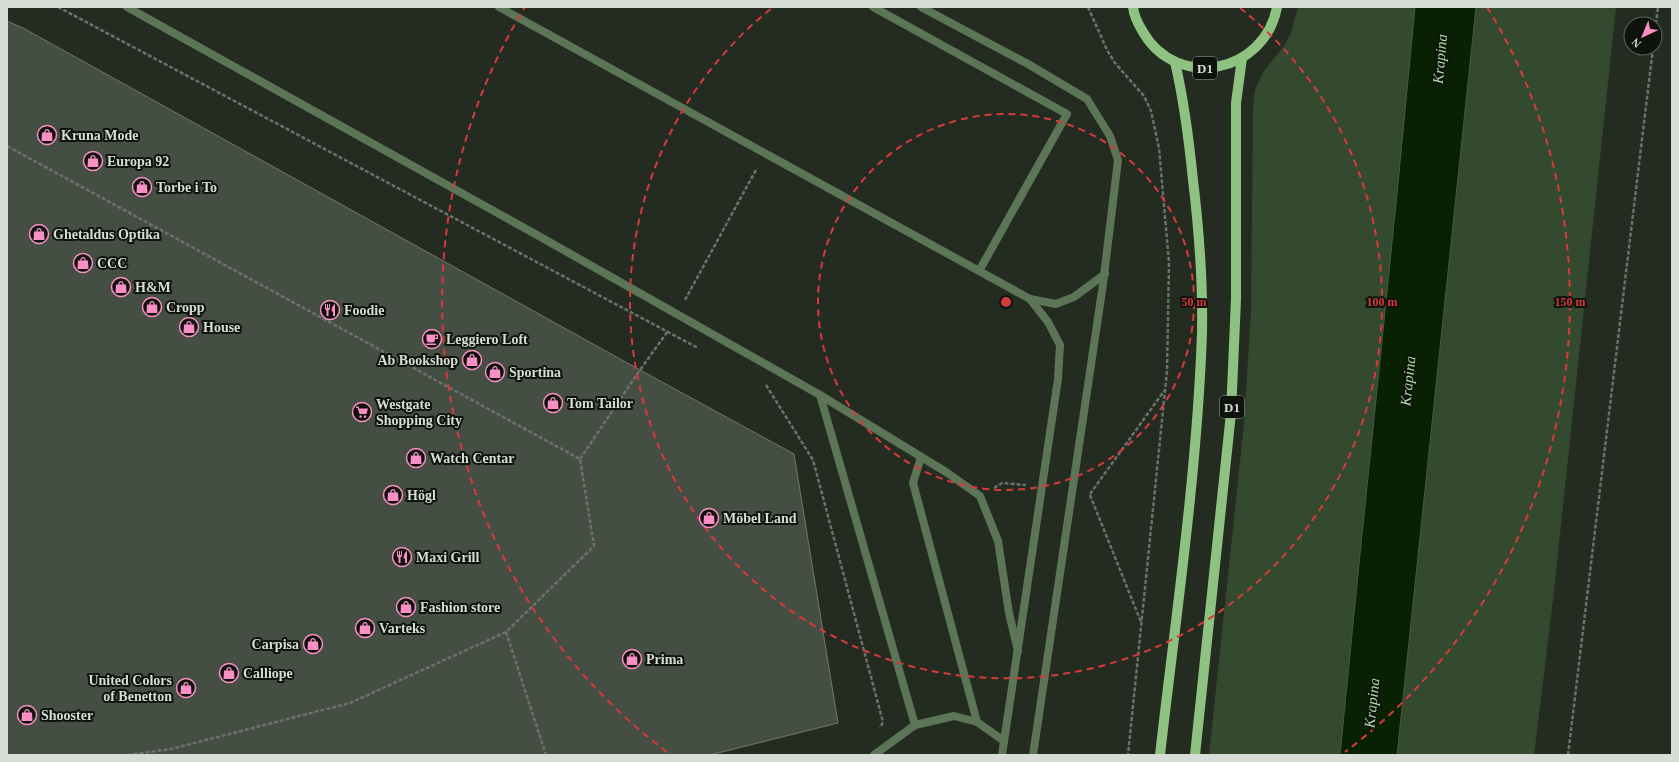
<svg xmlns="http://www.w3.org/2000/svg" width="1679" height="762" font-family="Georgia,serif">
<style>
.green{fill:#344a2f}
.water{fill:#082102;stroke:#465942}
.building{fill:#454e43;stroke:#6e786c}
.lines{fill:none;stroke-linecap:round;stroke-linejoin:round}
.path{stroke:#6b7269;stroke-width:2.5;stroke-dasharray:4 2;stroke-linecap:butt}
.lane{stroke:#5c7556;stroke-width:8}
.primary{stroke:#8ec281;stroke-width:10}
.ring{fill:none;stroke:#d63a39;stroke-width:2;stroke-dasharray:7 5}
.labels{text-anchor:middle;stroke-width:4;stroke-linejoin:round;paint-order:stroke}
.shield{fill:#0f130e;stroke:#9ba09a;stroke-width:1}
.shield-label{font-size:13px;font-weight:bold;fill:#d7dcd6}
.poi-label{font-size:14px;font-weight:bold;fill:#d7dcd6;stroke:#0f130e;text-anchor:start}
.water-label{font-size:15px;font-style:italic;fill:#addca1;stroke:#0f130e}
.centre{fill:#d63a39;stroke:#0f130e;stroke-width:2}
.ring-label{font-size:12px;text-anchor:middle;font-weight:bold;fill:#d63a39;stroke:#0f130e;stroke-width:4;stroke-linejoin:round;paint-order:stroke}
</style>
<rect width="100%" height="100%" fill="#242c22"/>
<g class="green">
<path d="M1298,7H1415C1392,256 1364,506 1340,755H1209L1244,424L1251,311L1253,108L1255,90L1263,72L1284,46L1291,33Z"/>
<polygon points="1476,7 1616,7 1553,600 1534,755 1397,755"/>
</g>
<path class="water" d="M1415,7H1476L1397,755H1340C1364,506 1392,257 1415,7Z"/>
<polygon class="building" points="7,21 23,28 640,370 794,454 838,723 710,755 7,755"/>
<g class="lines">
<g class="path">
<polyline points="58,7 698,348"/>
<polyline points="1088,7 1107,50 1115,63 1144,96 1151,111 1159,148 1169,263 1167,371 1128,755"/>
<polyline points="1655,30 1658,7"/>
<polyline points="7,146 580,459 594,546 506,632 350,703 171,749 127,755"/>
<polyline points="685,300 757,168"/>
<polyline points="766,385 813,460 883,722 880,728"/>
<polyline points="580,459 640,370 668,331"/>
<polyline points="994,488 1002,483 1026,485"/>
<polyline points="1090,494 1164,391"/>
<polyline points="1090,495 1141,622"/>
<polyline points="506,632 546,755"/>
<polyline points="1568,755 1653,48"/>
</g>
<g class="lane">
<polyline points="127,7 537,235 820,395 946,472 980,496 998,541 1009,613 1018,651"/>
<polyline points="499,7 1030,299 1056,304 1074,297 1105,274"/>
<polyline points="873,7 1067,114 979,271"/>
<polyline points="921,7 1028,64 1087,99 1110,136 1118,160 1103,284 1033,755"/>
<polyline points="820,395 915,725"/>
<polyline points="921,457 913,483 977,722"/>
<polyline points="874,755 915,725 954,716 977,722 1004,741"/>
<polyline points="1002,755 1058,379 1060,345 1048,322 1030,299"/>
</g>
<g class="primary">
<path d="M1133,7C1134,16 1138,24 1143,32C1177,91 1265,73 1277,7"/>
<path d="M1160,755C1176,615 1197,474 1202,333C1203,282 1199,230 1193,180C1189,140 1184,101 1175,62"/>
<polyline points="1195,755 1231,413 1236,299 1236,103 1242,58"/>
</g>
</g>
<g class="ring">
<circle cx="1006" cy="302" r="188"/>
<path d="M1240 8A376 376 0 1 1 772 8"/>
<path d="M667 752A564 564 0 0 1 525 7M1487 7A564 564 0 0 1 1345 752"/>
</g>
<defs>
<g id="shop-ring" transform="scale(1)"><circle r="9.5" fill="#0f130e" stroke="#fb8fc5" stroke-width="1.5"/><path d="M-5-2.5h2.3a2.7 3.5 0 0 1 5.4 0H5L5.5 6h-11ZM-1.5-2.5h3a1.5 2.3 0 0 0-3 0Z" fill="#fb8fc5"/></g>
<g id="restaurant-ring" transform="scale(1)"><circle r="9.5" fill="#0f130e" stroke="#fb8fc5" stroke-width="1.5"/><path d="M-5-6h1v4h1v-4h1v4h1v-4h1v5L-1.5 .5V6h-2V.5L-5-1ZM5-6V6H3V1.5H1.5Q1.5-4 5-6Z" fill="#fb8fc5"/></g>
<g id="cafe-ring" transform="scale(1)"><circle r="9.5" fill="#0f130e" stroke="#fb8fc5" stroke-width="1.5"/><path d="M-5.5-4.5H6V0H3Q3 3.5 0 3.5H-2.5Q-5.5 3.5-5.5 0ZM3-3.2v2h1.7v-2ZM-6 4.5H4V6H-6Z" fill="#fb8fc5"/></g>
<g id="supermarket-ring" transform="scale(1)"><circle r="9.5" fill="#0f130e" stroke="#fb8fc5" stroke-width="1.5"/><path d="M-6-5.5h2.5l.6 2H6L4.5 2H-2.5L-4.4-4H-6ZM-1.5 3.2a1.3 1.3 0 1 0 .1 0ZM3 3.2a1.3 1.3 0 1 0 .1 0Z" fill="#fb8fc5"/></g>
</defs>
<g fill-rule="evenodd">
<use href="#shop-ring" x="47" y="135"/>
<use href="#shop-ring" x="93" y="161"/>
<use href="#shop-ring" x="142" y="187"/>
<use href="#shop-ring" x="39" y="234"/>
<use href="#shop-ring" x="83" y="263"/>
<use href="#shop-ring" x="121" y="287"/>
<use href="#shop-ring" x="152" y="307"/>
<use href="#restaurant-ring" x="330" y="310"/>
<use href="#shop-ring" x="189" y="327"/>
<use href="#cafe-ring" x="432" y="339"/>
<use href="#shop-ring" x="472" y="360"/>
<use href="#shop-ring" x="495" y="372"/>
<use href="#shop-ring" x="553" y="403"/>
<use href="#supermarket-ring" x="362" y="412"/>
<use href="#shop-ring" x="416" y="458"/>
<use href="#shop-ring" x="393" y="495"/>
<use href="#shop-ring" x="709" y="518"/>
<use href="#restaurant-ring" x="402" y="557"/>
<use href="#shop-ring" x="406" y="607"/>
<use href="#shop-ring" x="365" y="628"/>
<use href="#shop-ring" x="313" y="644"/>
<use href="#shop-ring" x="632" y="659"/>
<use href="#shop-ring" x="229" y="673"/>
<use href="#shop-ring" x="186" y="688"/>
<use href="#shop-ring" x="27" y="715"/>
</g>
<g class="labels">
<g class="shield">
<rect x="1193" y="57" width="24" height="22" rx="3"/>
<rect x="1220" y="396" width="24" height="22" rx="3"/>
</g>
<g class="shield-label">
<text x="1205" y="73">D1</text>
<text x="1232" y="412">D1</text>
</g>
<g class="poi-label">
<text x="61" y="140">Kruna Mode</text>
<text x="107" y="166">Europa 92</text>
<text x="156" y="192">Torbe i To</text>
<text x="53" y="239">Ghetaldus Optika</text>
<text x="97" y="268">CCC</text>
<text x="135" y="292">H&amp;M</text>
<text x="166" y="312">Cropp</text>
<text x="344" y="315">Foodie</text>
<text x="203" y="332">House</text>
<text x="446" y="344">Leggiero Loft</text>
<text x="458" y="365" text-anchor="end">Ab Bookshop</text>
<text x="509" y="377">Sportina</text>
<text x="567" y="408">Tom Tailor</text>
<text x="376" y="409">Westgate<tspan x="376" dy="16">Shopping City</tspan></text>
<text x="430" y="463">Watch Centar</text>
<text x="407" y="500">Högl</text>
<text x="723" y="523">Möbel Land</text>
<text x="416" y="562">Maxi Grill</text>
<text x="420" y="612">Fashion store</text>
<text x="379" y="633">Varteks</text>
<text x="299" y="649" text-anchor="end">Carpisa</text>
<text x="646" y="664">Prima</text>
<text x="243" y="678">Calliope</text>
<text x="172" y="685" text-anchor="end">United Colors<tspan x="172" dy="16">of Benetton</tspan></text>
<text x="41" y="720">Shooster</text>
</g>
<g class="water-label">
<text transform="translate(1440 59) rotate(-85)" y="5">Krapina</text>
<text transform="translate(1408 381) rotate(-84)" y="5">Krapina</text>
<text transform="translate(1372 703) rotate(-84)" y="5">Krapina</text>
</g>
</g>
<circle cx="1006" cy="302" r="6" class="centre"/>
<g class="ring-label">
<text x="1194" y="306">50 m</text>
<text x="1382" y="306">100 m</text>
<text x="1570" y="306">150 m</text>
</g>
<rect width="1679" height="762" fill="none" stroke="#d7dcd6" stroke-width="16"/>
<g transform="translate(1643 36) rotate(224)"><circle r="19" fill="#0f130e" stroke="#5f635e"/>
<path d="M0-3L7 15L0 10L-7 15Z" fill="#fb8fc5"/>
<text y="-6" font-size="11" font-weight="bold" text-anchor="middle" fill="#d7dcd6">N</text>
</g>
</svg>
